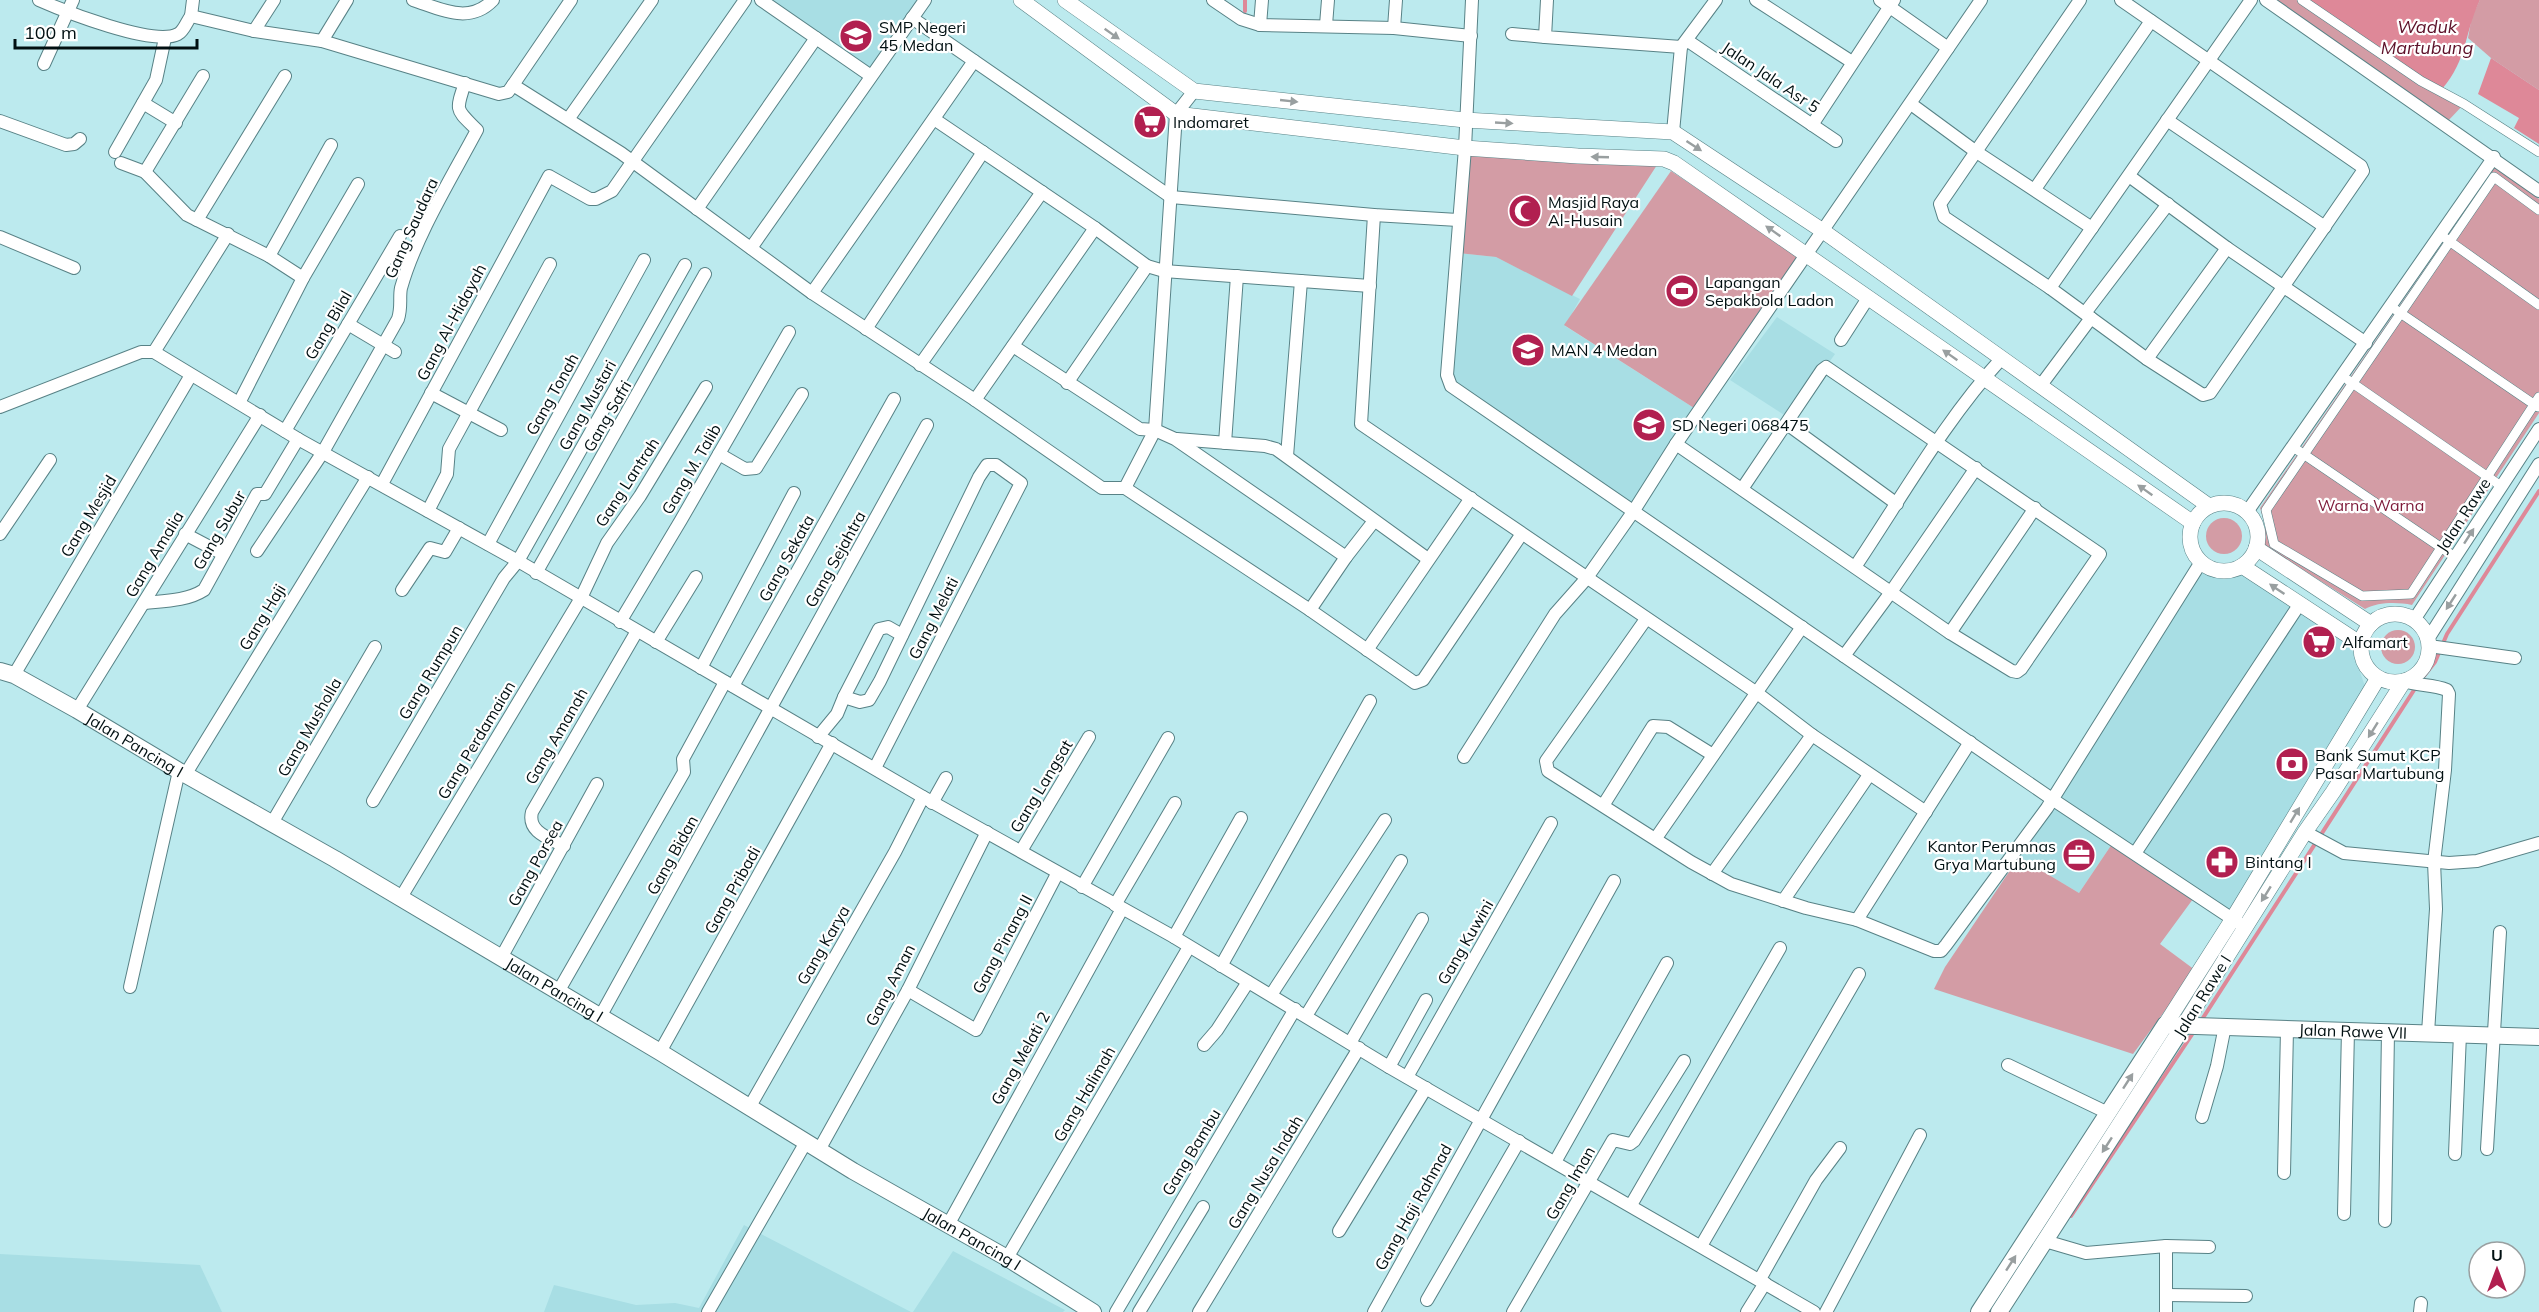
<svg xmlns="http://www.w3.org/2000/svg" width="2539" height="1312" font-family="Mulish,sans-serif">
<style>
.built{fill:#a8dee4}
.green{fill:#d39ca5}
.water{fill:#de8898}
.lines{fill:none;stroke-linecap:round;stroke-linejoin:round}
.stream{stroke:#de8898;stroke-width:4}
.pedestrian-casing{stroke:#588286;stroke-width:10}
.minor-casing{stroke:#588286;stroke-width:14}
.tertiary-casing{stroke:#588286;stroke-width:16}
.secondary-casing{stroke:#588286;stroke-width:18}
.pedestrian{stroke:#fff;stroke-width:9}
.minor{stroke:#fff;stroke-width:12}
.tertiary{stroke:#fff;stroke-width:15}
.secondary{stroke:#fff;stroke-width:16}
.oneway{fill:#999fa0}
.labels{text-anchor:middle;stroke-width:4.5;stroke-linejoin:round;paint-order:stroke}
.poi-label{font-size:16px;fill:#010f11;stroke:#fff;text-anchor:start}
.street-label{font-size:16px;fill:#010f11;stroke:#fff}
.park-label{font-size:16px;fill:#7d1938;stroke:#fff}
.water-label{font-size:18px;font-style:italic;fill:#5d1129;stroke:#fff}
</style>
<rect width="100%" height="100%" fill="#bceaee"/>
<g class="built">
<polygon points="762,0 922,0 870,72"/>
<polygon points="1458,253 1496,257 1580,299 1565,326 1694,408 1631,507 1455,387 1451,374"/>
<polygon points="1777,317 1835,354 1789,418 1730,380"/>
<polygon points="2201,569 2222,574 2243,574 2350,644 2366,689 2232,916 2060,796"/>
<polygon points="2054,804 2112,844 2079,893 2019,857"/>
<polygon points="744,1225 911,1312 544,1312 554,1285 636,1305 675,1303 699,1308"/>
<polygon points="953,1251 1065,1310 1063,1312 913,1312"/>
<polygon points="0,1254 200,1265 222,1312 0,1312"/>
</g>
<g class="green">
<polygon points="2264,0 2307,0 2464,104 2447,122"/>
<polygon points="2480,0 2539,0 2539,90 2491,58 2468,38 2472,16"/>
<polygon points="1469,151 1657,165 1572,296 1496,257 1458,253"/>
<path d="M2495,167L2539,199V413L2412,605C2397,602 2378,602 2365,609L2265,546V525L2260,508Z"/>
<polygon points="1671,171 1800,257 1694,408 1564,325"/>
<circle cx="2224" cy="536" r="18"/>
<circle cx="2398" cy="647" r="17"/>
<polygon points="2112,844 2193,899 2160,944 2195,970 2133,1054 1934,989 1945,967 2019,857 2079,893"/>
</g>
<g class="water">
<path d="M2309,0H2480C2464,33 2468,59 2442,89L2402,65Z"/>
<polygon points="2491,58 2539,90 2539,144 2514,128 2519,118 2478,94"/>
</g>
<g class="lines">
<g class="stream">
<polyline points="1245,11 1245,0"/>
<polyline points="2420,681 2435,662 2447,634 2539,491"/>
<polyline points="2201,1021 2416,687"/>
<polyline points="2071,1216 2195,1030"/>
</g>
<g class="pedestrian-casing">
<g id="pedestrian">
<polyline points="2302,0 2421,81 2464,104 2539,152"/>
<polyline points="2539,210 2494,177 2266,510 2274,544 2362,596 2411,594 2539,397"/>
<polyline points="2445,238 2539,305"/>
<polyline points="2396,310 2538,407"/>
<polyline points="2348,380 2501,486"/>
<polyline points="2293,447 2455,557"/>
</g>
</g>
<g class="minor-casing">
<g id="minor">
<path d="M39,0C64,11 154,47 178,34C184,31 187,21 191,16L254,31L322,41L499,94L508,92L513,85L571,0"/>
<path d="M413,0C441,9 469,25 493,0"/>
<polyline points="761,0 871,76"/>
<polyline points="1213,0 1241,19 1260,25 1394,28 1471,36"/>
<polyline points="1472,0 1465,148 1447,375 1451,386 2052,799 2240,924"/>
<polyline points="1547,0 1545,37 1681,47"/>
<polyline points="1756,0 1852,62"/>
<polyline points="1880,0 1948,48"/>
<polyline points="2080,0 1940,204 1944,217 2050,288 2147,359 2203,395 2210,393 2363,171 2361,166 2121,0"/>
<polyline points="2266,0 2539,191"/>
<polyline points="191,16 193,0"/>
<polyline points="912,18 1171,197 1374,215 1458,220"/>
<polyline points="1260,25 1262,0"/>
<polyline points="1326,25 1328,0"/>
<polyline points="1394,28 1396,0"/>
<polyline points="254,31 274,0"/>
<polyline points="1512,34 1545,37"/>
<polyline points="322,41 347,0"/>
<polyline points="1688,41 1836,141"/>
<polyline points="44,64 73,0"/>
<polyline points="513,85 621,153 812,293 975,400 1102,488 1125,488 1310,610 1415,683 1423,680 1521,535"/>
<polyline points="143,103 176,123"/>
<polyline points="1911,104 1975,151 2092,228"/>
<polyline points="569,118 652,0"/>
<polyline points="934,119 1095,228 1147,266 1164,271 1370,286"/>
<polyline points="2167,120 2325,227"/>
<polyline points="0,121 66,145 74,144 80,139"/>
<polyline points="1812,125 1894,0"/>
<polyline points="1673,132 1681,47 1716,0"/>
<polyline points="115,152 156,80 165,38"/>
<polyline points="121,163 145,172 187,215 269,256 303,278"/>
<polyline points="145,172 203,76"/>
<polyline points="2129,176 2227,248 2366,343"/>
<polyline points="2035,189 2151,21"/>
<polyline points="697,209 816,38"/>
<polyline points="1374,215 1361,424 1757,693 1812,735 1926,812"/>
<polyline points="197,220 285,76"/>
<polyline points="0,237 74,268"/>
<polyline points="751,248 925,0"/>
<polyline points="269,256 331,145"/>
<polyline points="2050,288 2251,0"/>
<polyline points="812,293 974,61"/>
<polyline points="2085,313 2168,204"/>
<polyline points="348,324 395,352"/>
<polyline points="866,329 983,152"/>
<polyline points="1841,340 1868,298"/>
<polyline points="1013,346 1140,429 1155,430 1175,439 1346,557"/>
<polyline points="154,352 228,234"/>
<polyline points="2147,359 2227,248"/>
<polyline points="920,365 1042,192"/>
<polyline points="1067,383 1147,266"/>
<polyline points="2041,385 2091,318"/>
<polyline points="431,393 501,430"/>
<polyline points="975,400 1095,228"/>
<polyline points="239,403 303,278 358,184"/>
<polyline points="0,407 141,352 154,352 298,439 518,561 923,797 1174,937 1389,1067 1814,1312"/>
<polyline points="1787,424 1897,504"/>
<polyline points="285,431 400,236"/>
<polyline points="1177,439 1265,446 1276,449 1428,559"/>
<polyline points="1225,443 1237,276"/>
<polyline points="1676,444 1950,633 2012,671 2017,672 2021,669 2100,554 1826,367 1822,370 1742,489"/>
<polyline points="719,454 745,469 756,468 802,394"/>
<polyline points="1287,456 1301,281"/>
<polyline points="382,484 549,176 590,199 596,199 612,191 745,0"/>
<polyline points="1125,488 1155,430 1176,114 1194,91"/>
<polyline points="428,511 447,474 449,449 550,264"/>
<polyline points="2247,512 2494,157"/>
<polyline points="0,534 50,460"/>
<polyline points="185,534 223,554"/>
<polyline points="488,544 644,260"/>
<path d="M257,551L323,452L398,319C402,307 399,297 401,288C416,235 451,179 477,130C456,109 455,112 465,83"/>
<path d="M1855,567C1902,497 1945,420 2002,358"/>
<polyline points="536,573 705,274"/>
<polyline points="402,590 430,548 445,552 459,528"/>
<path d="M145,603C164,601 187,601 204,590L257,494H265L298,439"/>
<polyline points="1310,610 1346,557 1374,521"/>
<polyline points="1646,619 1546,761 1548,771 1691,862 1731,884 1806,908 1857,920 1934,951 1941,951 1946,945 2047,808 2201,562"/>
<polyline points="2414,620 2539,429"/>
<polyline points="620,622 681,520 789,332"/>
<polyline points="1950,633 2035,508"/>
<polyline points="2428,639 2539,464"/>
<polyline points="656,642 696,577"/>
<polyline points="2429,646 2515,658"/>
<polyline points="1367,650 1471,498"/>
<polyline points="1844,656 1891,592 1976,468"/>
<polyline points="701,668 794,493"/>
<polyline points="14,675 191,375"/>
<path d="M2404,681C2418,686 2433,684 2447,690L2449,694L2445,770L2434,862L2436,909L2428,1033"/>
<polyline points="733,686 894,399"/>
<polyline points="844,697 879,629 888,627 902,635"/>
<polyline points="77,710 260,415"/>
<polyline points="818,737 837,714 844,697 860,702 869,700 880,681 979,477 987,465 996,465 1021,483 875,768"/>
<polyline points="1464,757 1555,614 1586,579 1633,512 1676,444 1981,0"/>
<polyline points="185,775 368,477"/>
<polyline points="373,801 504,578 518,561 685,265"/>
<polyline points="932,803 946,778"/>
<polyline points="1604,804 1653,726 1668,727 1713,755"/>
<polyline points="272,823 375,647"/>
<polyline points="2305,832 2344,853 2449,863 2477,861 2539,843"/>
<polyline points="1656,838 1802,627"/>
<path d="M564,846C549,838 527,832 532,812L637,631"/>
<polyline points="1021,851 1089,737"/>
<polyline points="2136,852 2299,605"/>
<polyline points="1712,874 1812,735"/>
<polyline points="1082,887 1168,738"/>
<polyline points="400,899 581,598 607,543 640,496 706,387"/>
<polyline points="1783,901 1869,775"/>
<polyline points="1115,905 1175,803"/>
<polyline points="1857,920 1970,742"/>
<polyline points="1174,937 1241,818"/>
<polyline points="501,958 597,784"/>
<polyline points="1221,966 1370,701"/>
<polyline points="130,987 179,771"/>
<polyline points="908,990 976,1030 1057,874"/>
<polyline points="558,992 684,772 683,759 725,682"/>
<polyline points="1271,995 1385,820"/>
<polyline points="1306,1016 1401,861"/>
<polyline points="600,1017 927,425"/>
<polyline points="1350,1043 1422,919"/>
<polyline points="1204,1045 1217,1030 1248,982"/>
<polyline points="660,1052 832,743"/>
<polyline points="2008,1065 2108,1113"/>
<polyline points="1389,1067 1426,1000"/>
<polyline points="1407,1077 1551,823"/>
<polyline points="749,1108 895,852 923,797"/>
<polyline points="2202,1117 2217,1066 2225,1026"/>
<polyline points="2487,1149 2500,932"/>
<polyline points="819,1150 908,990 987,832"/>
<polyline points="2455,1154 2460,1034"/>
<polyline points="1555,1162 1667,963"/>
<polyline points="2284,1173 2287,1029"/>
<polyline points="1631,1205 1780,948"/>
<polyline points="2344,1214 2348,1030"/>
<polyline points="2385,1221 2388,1032"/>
<polyline points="948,1225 1122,909"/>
<polyline points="1339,1231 1426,1088"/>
<polyline points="2045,1241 2086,1253 2166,1246 2209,1247"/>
<polyline points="1701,1246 1859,974"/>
<polyline points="1007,1258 1189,947"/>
<polyline points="1760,1279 1816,1180 1840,1148"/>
<polyline points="2166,1295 2246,1296"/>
<polyline points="1427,1300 1519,1141"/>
<polyline points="708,1312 806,1142"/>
<polyline points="1116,1312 1295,1009"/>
<polyline points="1139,1312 1203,1207"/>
<polyline points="1199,1312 1359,1048"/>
<polyline points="1374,1312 1614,881"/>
<polyline points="1513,1312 1613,1140 1630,1144 1634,1141 1684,1061"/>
<polyline points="1747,1312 1765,1283"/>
<polyline points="1826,1312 1920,1135"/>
<polyline points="2166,1312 2166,1246"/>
<polyline points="2420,1312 2421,1303"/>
</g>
</g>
<g class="tertiary-casing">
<g id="tertiary">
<polyline points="1021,0 1176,114 1465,148 1578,156 1664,159 1674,163 2193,523"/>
<polyline points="1065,0 1194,91 1465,120 1673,132 1823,231 2209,506"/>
<circle cx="2224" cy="537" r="34"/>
<polyline points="2256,548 2371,624"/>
<polyline points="2242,566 2361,644"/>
<circle cx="2395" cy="648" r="34"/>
<polyline points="2165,1025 2232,920 2378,678"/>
<polyline points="2184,1025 2305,832 2333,792 2404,681"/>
</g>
</g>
<g class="secondary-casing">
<g id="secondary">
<path id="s1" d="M0,671L14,675L77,710L179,771L335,859L660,1052L853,1171L1007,1258L1093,1312"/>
<path id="s2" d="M1979,1312L2165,1025L2539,1037"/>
<polyline points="1999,1312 2184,1025"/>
</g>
</g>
<use href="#pedestrian" class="pedestrian"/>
<use href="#minor" class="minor"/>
<use href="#tertiary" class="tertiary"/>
<use href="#secondary" class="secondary"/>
</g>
<defs><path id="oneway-solid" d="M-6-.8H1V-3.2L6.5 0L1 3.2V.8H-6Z" transform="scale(1.5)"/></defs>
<g class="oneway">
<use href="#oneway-solid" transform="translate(1112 34) rotate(35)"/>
<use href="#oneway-solid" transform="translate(1289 101) rotate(6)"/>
<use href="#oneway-solid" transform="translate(1504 123) rotate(3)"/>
<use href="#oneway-solid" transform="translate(1694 146) rotate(33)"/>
<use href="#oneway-solid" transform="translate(1600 157) rotate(-178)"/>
<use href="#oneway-solid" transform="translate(1773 231) rotate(-145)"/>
<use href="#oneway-solid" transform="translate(1950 355) rotate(-145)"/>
<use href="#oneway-solid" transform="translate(2145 490) rotate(-145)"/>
<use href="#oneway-solid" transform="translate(2469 536) rotate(-57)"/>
<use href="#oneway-solid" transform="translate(2277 589) rotate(-146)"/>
<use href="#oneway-solid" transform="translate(2451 602) rotate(123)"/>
<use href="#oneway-solid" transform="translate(2373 730) rotate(122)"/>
<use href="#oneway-solid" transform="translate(2295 815) rotate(-59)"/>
<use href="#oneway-solid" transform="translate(2266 894) rotate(122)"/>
<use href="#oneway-solid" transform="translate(2128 1081) rotate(-57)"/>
<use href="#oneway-solid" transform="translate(2107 1145) rotate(123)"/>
<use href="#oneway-solid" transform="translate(2011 1263) rotate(-57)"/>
</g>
<defs>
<g id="school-disc" transform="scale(1.725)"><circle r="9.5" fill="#b12050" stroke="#fff"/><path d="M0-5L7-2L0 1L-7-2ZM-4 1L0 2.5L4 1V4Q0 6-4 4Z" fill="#fff"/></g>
<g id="supermarket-disc" transform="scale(1.725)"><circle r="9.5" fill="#b12050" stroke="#fff"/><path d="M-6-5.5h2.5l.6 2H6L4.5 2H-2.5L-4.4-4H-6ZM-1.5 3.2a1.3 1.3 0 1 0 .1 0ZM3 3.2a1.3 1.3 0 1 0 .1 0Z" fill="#fff"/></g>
<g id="mosque-disc" transform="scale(1.725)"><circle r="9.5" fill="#b12050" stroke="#fff"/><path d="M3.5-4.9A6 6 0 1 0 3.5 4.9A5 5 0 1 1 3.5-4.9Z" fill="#fff"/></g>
<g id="stadium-disc" transform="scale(1.725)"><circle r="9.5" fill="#b12050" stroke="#fff"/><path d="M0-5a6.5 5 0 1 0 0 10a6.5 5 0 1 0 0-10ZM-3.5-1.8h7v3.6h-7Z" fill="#fff"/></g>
<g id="bank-disc" transform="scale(1.725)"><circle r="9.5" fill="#b12050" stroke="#fff"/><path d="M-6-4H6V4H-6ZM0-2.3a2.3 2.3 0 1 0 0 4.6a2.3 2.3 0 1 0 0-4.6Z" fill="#fff"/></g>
<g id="office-disc" transform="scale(1.725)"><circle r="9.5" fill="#b12050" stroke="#fff"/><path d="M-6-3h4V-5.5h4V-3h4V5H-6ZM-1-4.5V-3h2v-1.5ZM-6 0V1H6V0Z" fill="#fff"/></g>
<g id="pharmacy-disc" transform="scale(1.725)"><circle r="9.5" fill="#b12050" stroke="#fff"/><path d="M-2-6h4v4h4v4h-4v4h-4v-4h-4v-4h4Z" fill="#fff"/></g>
</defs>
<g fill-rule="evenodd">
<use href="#school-disc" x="856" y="36"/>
<use href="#supermarket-disc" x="1150" y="122"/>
<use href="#mosque-disc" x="1525" y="211"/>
<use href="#stadium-disc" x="1682" y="291"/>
<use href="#school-disc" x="1528" y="350"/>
<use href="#school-disc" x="1649" y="425"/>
<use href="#supermarket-disc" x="2319" y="642"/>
<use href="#bank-disc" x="2292" y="764"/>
<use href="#office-disc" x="2079" y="855"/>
<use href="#pharmacy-disc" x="2222" y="862"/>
</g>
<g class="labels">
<g class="poi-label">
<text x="879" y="33">SMP Negeri<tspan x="879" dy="18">45 Medan</tspan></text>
<text x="1173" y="128">Indomaret</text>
<text x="1548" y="208">Masjid Raya<tspan x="1548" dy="18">Al-Husain</tspan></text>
<text x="1705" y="288">Lapangan<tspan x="1705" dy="18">Sepakbola Ladon</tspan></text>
<text x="1551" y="356">MAN 4 Medan</text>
<text x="1672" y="431">SD Negeri 068475</text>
<text x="2342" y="648">Alfamart</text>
<text x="2315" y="761">Bank Sumut KCP<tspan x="2315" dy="18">Pasar Martubung</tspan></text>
<text x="2056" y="852" text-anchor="end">Kantor Perumnas<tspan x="2056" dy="18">Grya Martubung</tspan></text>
<text x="2245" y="868">Bintang I</text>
</g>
<g class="street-label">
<text transform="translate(1771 77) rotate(34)" y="6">Jalan Jala Asr 5</text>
<text transform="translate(411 228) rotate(-66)" y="6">Gang Saudara</text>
<text transform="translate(451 322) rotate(-62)" y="6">Gang Al-Hidayah</text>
<text transform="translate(328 325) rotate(-60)" y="6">Gang Bilal</text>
<text transform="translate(552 394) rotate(-61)" y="6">Gang Tonah</text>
<text transform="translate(587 405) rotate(-61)" y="6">Gang Mustari</text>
<text transform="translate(607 416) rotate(-60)" y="6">Gang Safri</text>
<text transform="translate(691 469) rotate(-60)" y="6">Gang M. Talib</text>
<text transform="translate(627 482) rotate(-57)" y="6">Gang Lantrah</text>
<text transform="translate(2463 515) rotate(-57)" y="6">Jalan Rawe</text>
<text transform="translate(88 516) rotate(-59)" y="6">Gang Mesjid</text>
<text transform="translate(219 530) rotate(-60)" y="6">Gang Subur</text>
<text transform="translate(154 554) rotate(-59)" y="6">Gang Amalia</text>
<text transform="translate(786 558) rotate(-61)" y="6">Gang Sekata</text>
<text transform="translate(835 559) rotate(-61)" y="6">Gang Sejahtra</text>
<text transform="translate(262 617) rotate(-59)" y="6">Gang Haji</text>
<text transform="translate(933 618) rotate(-63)" y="6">Gang Melati</text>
<text transform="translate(430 672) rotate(-59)" y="6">Gang Rumpun</text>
<text transform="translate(309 727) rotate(-60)" y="6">Gang Musholla</text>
<text transform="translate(556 736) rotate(-60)" y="6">Gang Amanah</text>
<text transform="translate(476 740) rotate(-59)" y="6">Gang Perdamaian</text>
<text dy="6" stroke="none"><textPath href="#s1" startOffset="154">Jalan Pancing I</textPath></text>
<text transform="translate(1041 786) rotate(-59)" y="6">Gang Langsat</text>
<text transform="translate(672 855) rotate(-61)" y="6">Gang Bidan</text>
<text transform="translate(535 863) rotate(-61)" y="6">Gang Porsea</text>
<text transform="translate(732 890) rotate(-61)" y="6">Gang Pribadi</text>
<text transform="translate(1465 942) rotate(-60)" y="6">Gang Kuwini</text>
<text transform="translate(1002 944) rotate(-62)" y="6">Gang Pinang II</text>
<text transform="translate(823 945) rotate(-60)" y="6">Gang Karya</text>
<text transform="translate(890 985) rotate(-63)" y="6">Gang Aman</text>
<text dy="6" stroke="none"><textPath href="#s1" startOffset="640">Jalan Pancing I</textPath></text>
<text transform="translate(2202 996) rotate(-58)" y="6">Jalan Rawe I</text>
<text dy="6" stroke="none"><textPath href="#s2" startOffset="530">Jalan Rawe VII</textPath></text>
<text transform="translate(1020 1058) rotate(-61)" y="6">Gang Melati 2</text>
<text transform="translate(1084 1094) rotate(-60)" y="6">Gang Halimah</text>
<text transform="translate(1191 1152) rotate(-59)" y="6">Gang Bambu</text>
<text transform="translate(1265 1172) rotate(-59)" y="6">Gang Nusa Indah</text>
<text transform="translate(1570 1183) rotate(-60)" y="6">Gang Iman</text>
<text transform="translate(1413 1207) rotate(-61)" y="6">Gang Haji Rahmad</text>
<text dy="6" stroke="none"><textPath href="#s1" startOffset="1126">Jalan Pancing I</textPath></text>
</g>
<g class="park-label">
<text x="2371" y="511">Warna Warna</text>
</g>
<g class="water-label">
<text x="2427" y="33">Waduk<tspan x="2427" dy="21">Martubung</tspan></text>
</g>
</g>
<g transform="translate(2497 1270)"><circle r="28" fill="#ffffff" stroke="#999fa0" stroke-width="1.5"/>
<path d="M0-4.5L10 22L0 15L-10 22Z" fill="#b12050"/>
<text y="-9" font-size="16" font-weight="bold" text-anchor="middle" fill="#010f11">U</text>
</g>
<path d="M15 39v9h182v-9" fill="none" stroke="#010f11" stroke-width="3"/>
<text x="24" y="39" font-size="18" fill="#010f11" stroke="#ffffff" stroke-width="4.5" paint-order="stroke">100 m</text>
</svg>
